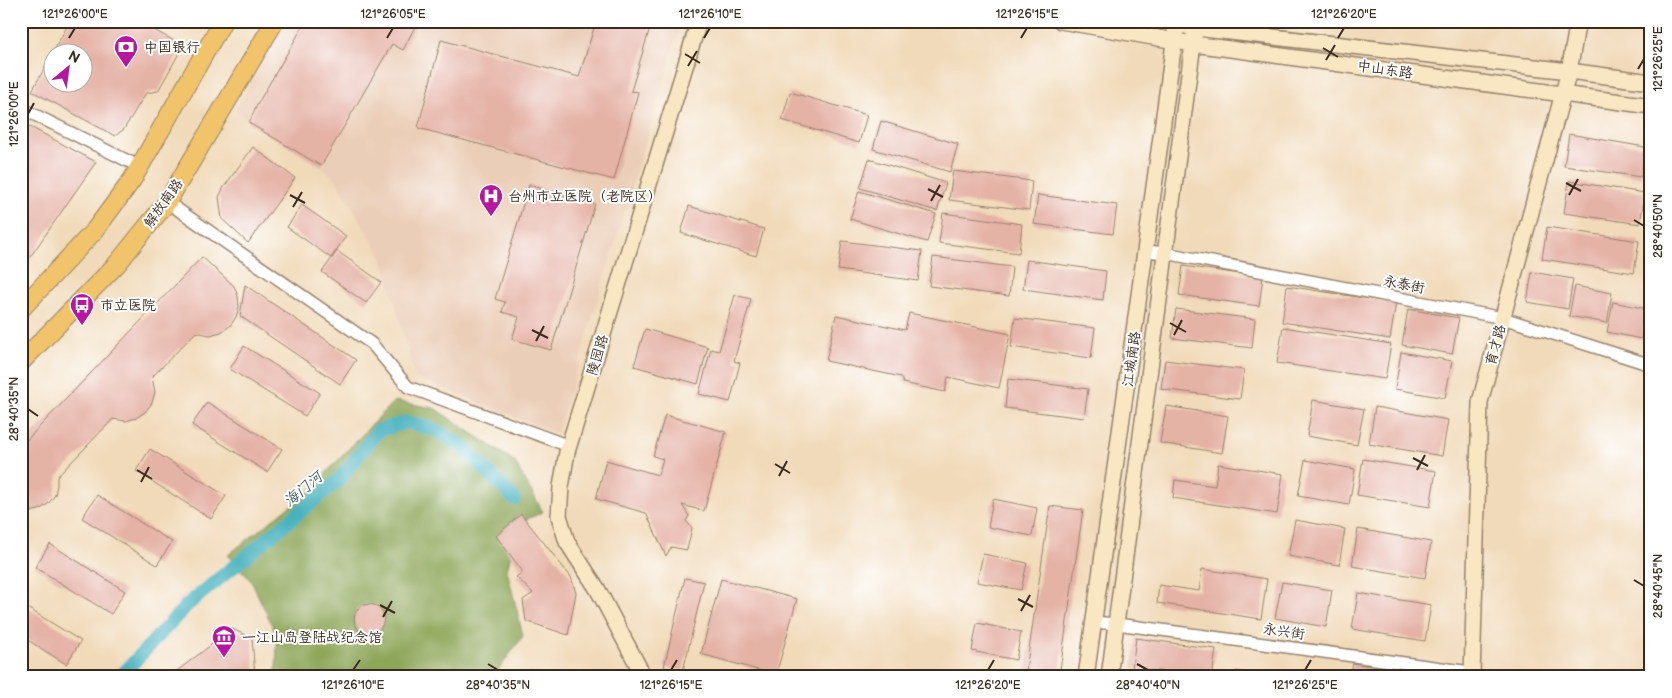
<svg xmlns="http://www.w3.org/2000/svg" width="1672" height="698" font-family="'Balsamiq Sans','LXGW WenKai TC',sans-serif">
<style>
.built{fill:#ebceb7}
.forest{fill:#8da658;stroke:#64683b}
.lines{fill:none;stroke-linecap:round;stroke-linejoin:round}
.canal{stroke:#3faebb;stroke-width:14}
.building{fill:#e5b2a6}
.street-casing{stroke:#96826c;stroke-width:14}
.secondary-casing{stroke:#96826c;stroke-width:18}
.primary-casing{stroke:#96826c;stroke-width:20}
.street{stroke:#fff;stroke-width:11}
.secondary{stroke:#f9e7c3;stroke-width:15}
.primary{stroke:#f1c36a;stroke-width:18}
.ticks{fill:none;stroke:#3b2a1e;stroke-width:2}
.labels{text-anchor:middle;stroke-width:4;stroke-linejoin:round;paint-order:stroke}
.poi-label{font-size:14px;fill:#3b2a1e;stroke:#fff;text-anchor:start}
.street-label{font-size:14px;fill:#3b2a1e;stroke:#fff}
.water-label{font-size:15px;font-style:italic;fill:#3d5f5d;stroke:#fff}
.neatline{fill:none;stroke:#3b2a1e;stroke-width:2}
.ticks-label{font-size:12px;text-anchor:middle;fill:#3b2a1e}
</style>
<rect width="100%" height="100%" fill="#fff"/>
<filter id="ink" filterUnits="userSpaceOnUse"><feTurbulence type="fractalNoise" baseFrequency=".02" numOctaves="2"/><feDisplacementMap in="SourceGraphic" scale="10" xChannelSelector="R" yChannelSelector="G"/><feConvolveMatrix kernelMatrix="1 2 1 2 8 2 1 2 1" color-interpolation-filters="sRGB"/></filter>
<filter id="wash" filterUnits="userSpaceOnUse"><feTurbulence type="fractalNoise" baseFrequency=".0096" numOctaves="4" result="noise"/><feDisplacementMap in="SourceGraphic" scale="20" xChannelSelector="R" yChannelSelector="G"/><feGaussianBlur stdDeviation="1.12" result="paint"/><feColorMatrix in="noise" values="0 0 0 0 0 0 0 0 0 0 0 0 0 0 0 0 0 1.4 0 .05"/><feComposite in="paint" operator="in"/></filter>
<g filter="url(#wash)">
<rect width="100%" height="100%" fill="#f1daba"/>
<polygon class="built" points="288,21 682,21 557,434 415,377 382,257 334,177 234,110"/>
<polygon class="forest" points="394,401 434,408 514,461 543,512 518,523 507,570 523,636 493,677 276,677 277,636 252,582 228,555 308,492"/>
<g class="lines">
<polyline class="canal" points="120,677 187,605 339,480 378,431 407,422 435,430 462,446 514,499"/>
</g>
<g id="blocks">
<g class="building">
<polygon points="70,21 138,21 183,46 158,91 146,93 124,129 115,136 32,91 52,54 52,82 82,82 82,52 53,52"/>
<polygon points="306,21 418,21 403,50 392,44 321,166 249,123 257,105"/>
<polygon points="596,21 652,21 631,91 638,92 614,180 418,128 441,40 579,77"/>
<polygon points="790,92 867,115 859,143 782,120"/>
<polygon points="881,121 958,144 950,172 873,149"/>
<polygon points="21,122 96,162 21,270"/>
<polygon points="1569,134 1645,147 1641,177 1564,166"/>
<polygon points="253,147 295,178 248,243 222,219 219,197 224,187"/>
<polygon points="869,159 946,183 937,211 860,188"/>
<polygon points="953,171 1032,181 1029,210 949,200"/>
<polygon points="1569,181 1645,193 1640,224 1564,213"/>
<polygon points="529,185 595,204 551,350 512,339 519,317 502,312 505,302 495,299"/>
<polygon points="859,191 936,214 927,242 850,219"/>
<polygon points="1038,195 1117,205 1113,234 1034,224"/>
<polygon points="1650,195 1651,196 1651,215 1647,214"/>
<polygon points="302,205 346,236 331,258 287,227"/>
<polygon points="689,206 764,229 756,256 681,233"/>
<polygon points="943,213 1022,224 1019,253 939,243"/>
<polygon points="1547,227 1639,241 1634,273 1542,259"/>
<polygon points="842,241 922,251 918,281 838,270"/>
<polygon points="337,251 381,282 366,303 322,272"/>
<polygon points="202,257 234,286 238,296 239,307 236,317 230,326 221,332 210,335 196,332 152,377 155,392 152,403 145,412 136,418 126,421 113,419 57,477 57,485 55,495 48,504 39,510 24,513 21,515 21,446"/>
<polygon points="933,257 1012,267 1009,296 929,286"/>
<polygon points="1027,260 1106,271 1103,300 1023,289"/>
<polygon points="1183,266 1263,277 1259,306 1179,295"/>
<polygon points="1532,272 1573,279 1568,309 1527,302"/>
<polygon points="245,285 356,360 340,384 240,316"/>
<polygon points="1287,286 1396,303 1390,339 1282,322"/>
<polygon points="1575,286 1612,293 1607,323 1569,316"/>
<polygon points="735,295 751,299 734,361 740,363 730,402 699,394 711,349 719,351"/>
<polygon points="1613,302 1647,309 1641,339 1607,332"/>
<polygon points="1176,309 1255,319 1252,348 1172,338"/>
<polygon points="1408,309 1459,318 1452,354 1402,345"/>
<polygon points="909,313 1010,334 999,388 948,377 945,392 903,383 901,377 826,361 836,315 905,330"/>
<polygon points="1015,318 1095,328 1091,358 1011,347"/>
<polygon points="1283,327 1391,344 1385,379 1277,363"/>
<polygon points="645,329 708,347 698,384 634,366"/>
<polygon points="244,346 320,393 305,416 230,369"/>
<polygon points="1401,352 1452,361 1445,398 1395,389"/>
<polygon points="1165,360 1244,370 1240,399 1161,389"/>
<polygon points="1008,379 1088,389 1084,418 1005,408"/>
<polygon points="1313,400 1364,409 1357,445 1307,436"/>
<polygon points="207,402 282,449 267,472 192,425"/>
<polygon points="1166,406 1228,416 1222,453 1160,443"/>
<polygon points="1375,407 1448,420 1442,456 1369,444"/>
<polygon points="665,415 726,432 704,511 682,505 689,516 686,521 692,528 687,550 671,547 666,556 646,513 596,499 606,460 658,475 663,459 653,456"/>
<polygon points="150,449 226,496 211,519 136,471"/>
<polygon points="1363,459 1436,471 1430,507 1357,495"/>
<polygon points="1305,460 1355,469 1349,505 1298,496"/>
<polygon points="1218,464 1283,474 1277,514 1173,498 1175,480 1215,486"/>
<polygon points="97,495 172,542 157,565 82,518"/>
<polygon points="993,499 1037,508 1032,536 988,527"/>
<polygon points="1050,506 1083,510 1059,677 1025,677"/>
<polygon points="521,514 571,577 576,593 568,635 526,621 523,600 533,593 516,577 523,572 496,536"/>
<polygon points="1295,520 1345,529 1339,565 1288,556"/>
<polygon points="1358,529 1431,542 1425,578 1352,566"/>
<polygon points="50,544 125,591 111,614 35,567"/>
<polygon points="983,554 1027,563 1021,590 977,582"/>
<polygon points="1202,569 1267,579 1261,619 1157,603 1159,585 1199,591"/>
<polygon points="685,578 704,582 683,671 664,667"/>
<polygon points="721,579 797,599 776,675 701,654"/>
<polygon points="1282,582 1332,590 1326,627 1275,618"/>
<polygon points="1358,593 1431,605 1425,641 1352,629"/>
<polygon points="21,604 81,641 66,664 21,636"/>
<circle cx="369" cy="619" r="15"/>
<polygon points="977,623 1021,632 1016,660 972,651"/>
<polygon points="232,629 252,638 255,677 169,677"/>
<polygon points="1136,638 1216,649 1212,677 1132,668"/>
<polygon points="1353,663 1428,676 1428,677 1350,677"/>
<polygon points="1236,671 1264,676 1264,677 1235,677"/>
<polygon points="529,672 554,676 554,677 528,677"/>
</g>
</g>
</g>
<g filter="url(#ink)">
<use href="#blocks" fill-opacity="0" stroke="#96826c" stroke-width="1"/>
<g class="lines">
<g class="street-casing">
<g id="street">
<polyline points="21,108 140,167"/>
<polyline points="167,202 372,344 408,387 569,446"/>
<polyline points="1146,251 1165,253 1503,318 1651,365"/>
<polyline points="1093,622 1117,624 1471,672"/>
</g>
</g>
<g class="secondary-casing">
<g id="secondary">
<polyline points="1061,21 1193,44 1651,106"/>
<polyline points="1158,21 1195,28 1569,71 1651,82"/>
<polyline points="644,677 598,590 567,542 559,516 561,487 567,452 699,21"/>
<polyline points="1086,677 1177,21"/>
<polyline points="1109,677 1196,21"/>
<polyline points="1472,677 1480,402 1569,71 1578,21"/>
</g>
</g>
<g class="primary-casing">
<g id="primary">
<polyline points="21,309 95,230 132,180 223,21"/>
<polyline points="21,362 117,264 167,202 275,21"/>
</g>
</g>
<use href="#street" class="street"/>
<use href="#secondary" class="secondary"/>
<use href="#primary" class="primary"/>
</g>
</g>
<path class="ticks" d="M69,38L75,28M387,38L393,28M704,38L710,28M1021,38L1027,28M1338,38L1344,28M1323,48L1338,57M685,54L700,63M1326,60L1335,45M688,66L697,51M1638,69L1644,59M28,114L34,103M1566,183L1581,191M928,189L943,197M290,195L305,203M1569,195L1578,179M931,201L940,185M293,207L302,192M1634,220L1644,226M1170,323L1186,332M532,330L548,338M1174,335L1182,320M536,341L544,326M28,409L38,416M1413,458L1428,466M775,464L790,473M137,470L152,479M1417,470L1425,455M779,476L787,461M141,482L149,467M1634,580L1644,586M1018,599L1033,607M380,605L395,613M1021,611L1030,595M383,617L392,601M488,664L498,670M1137,664L1148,670M353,670L360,660M671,670L677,660M988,670L994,660M1305,670L1311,660"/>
<defs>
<g id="bank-pin" transform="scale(1.25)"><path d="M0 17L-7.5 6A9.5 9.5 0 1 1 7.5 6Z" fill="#b5179e" stroke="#fff"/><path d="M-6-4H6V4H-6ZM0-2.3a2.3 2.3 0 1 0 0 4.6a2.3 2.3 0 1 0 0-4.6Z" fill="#fff"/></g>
<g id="hospital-pin" transform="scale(1.25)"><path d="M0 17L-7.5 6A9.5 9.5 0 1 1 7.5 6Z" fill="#b5179e" stroke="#fff"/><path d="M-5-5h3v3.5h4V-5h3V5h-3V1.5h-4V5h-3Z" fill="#fff"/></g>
<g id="bus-pin" transform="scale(1.25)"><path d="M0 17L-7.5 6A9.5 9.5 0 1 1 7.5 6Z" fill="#b5179e" stroke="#fff"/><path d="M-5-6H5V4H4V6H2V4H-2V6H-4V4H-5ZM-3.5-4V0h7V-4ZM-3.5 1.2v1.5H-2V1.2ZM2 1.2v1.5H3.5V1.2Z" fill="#fff"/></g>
<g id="museum-pin" transform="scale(1.25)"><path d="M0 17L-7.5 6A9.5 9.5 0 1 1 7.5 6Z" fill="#b5179e" stroke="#fff"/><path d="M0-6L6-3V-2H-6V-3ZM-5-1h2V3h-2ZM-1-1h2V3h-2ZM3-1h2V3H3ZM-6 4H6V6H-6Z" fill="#fff"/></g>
</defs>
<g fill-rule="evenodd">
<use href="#bank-pin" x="126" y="47"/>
<use href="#hospital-pin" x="491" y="196"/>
<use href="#bus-pin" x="82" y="305"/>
<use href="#museum-pin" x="224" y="637"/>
</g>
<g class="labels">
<g class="poi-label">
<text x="144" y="52">中国银行</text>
<text x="508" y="201">台州市立医院（老院区）</text>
<text x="100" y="310">市立医院</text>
<text x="242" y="642">一江山岛登陆战纪念馆</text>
</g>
<g class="street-label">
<text transform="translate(1385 69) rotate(8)" y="5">中山东路</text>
<text transform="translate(163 203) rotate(-55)" y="5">解放南路</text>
<text transform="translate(1404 284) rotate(11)" y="5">永泰街</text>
<text transform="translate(1495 345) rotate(-75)" y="5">育才路</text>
<text transform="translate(597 355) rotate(-73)" y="5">陵园路</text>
<text transform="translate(1131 359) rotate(-82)" y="5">江城南路</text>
<text transform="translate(1284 631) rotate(8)" y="5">永兴街</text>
</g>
<g class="water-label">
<text transform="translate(303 489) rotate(-40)" y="5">海门河</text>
</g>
</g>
<rect width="1672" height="698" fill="none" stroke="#fff" stroke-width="55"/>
<g transform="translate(68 68) rotate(29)"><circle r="24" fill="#ffffff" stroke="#b1aaa5"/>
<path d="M0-4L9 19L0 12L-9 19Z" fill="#b5179e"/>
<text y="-8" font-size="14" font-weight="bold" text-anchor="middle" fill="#3b2a1e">N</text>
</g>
<rect x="28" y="28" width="1616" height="642" class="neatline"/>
<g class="ticks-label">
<text x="75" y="18">121°26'00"E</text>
<text x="393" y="18">121°26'05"E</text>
<text x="710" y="18">121°26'10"E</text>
<text x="1027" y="18">121°26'15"E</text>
<text x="1344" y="18">121°26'20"E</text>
<text transform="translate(1658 59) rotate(-90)" y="4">121°26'25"E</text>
<text transform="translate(14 114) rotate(-90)" y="4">121°26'00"E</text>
<text transform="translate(1658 226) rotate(-90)" y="4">28°40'50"N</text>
<text transform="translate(14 409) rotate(-90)" y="4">28°40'35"N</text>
<text transform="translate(1658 586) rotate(-90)" y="4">28°40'45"N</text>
<text x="353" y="689">121°26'10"E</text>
<text x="498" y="689">28°40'35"N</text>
<text x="671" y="689">121°26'15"E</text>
<text x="988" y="689">121°26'20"E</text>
<text x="1148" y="689">28°40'40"N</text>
<text x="1305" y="689">121°26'25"E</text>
</g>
</svg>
